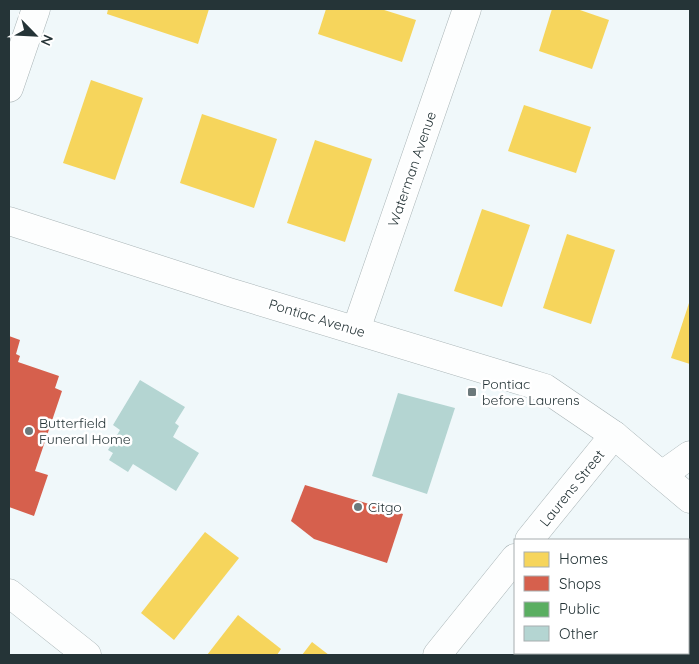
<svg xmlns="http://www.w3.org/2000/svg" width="699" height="664" font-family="Quicksand,sans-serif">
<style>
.homes{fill:#f6d55c}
.shops{fill:#d6604d}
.public{fill:#5aae61}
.building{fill:#b4d5d2}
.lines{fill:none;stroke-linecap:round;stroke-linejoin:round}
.minor-casing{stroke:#aab5b7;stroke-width:29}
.major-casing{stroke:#aab5b7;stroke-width:29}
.minor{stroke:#fdfefe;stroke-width:28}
.major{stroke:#fdfefe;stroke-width:28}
.poi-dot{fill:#6c797b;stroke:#fff;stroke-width:2}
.labels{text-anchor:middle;stroke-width:5;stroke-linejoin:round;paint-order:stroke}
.street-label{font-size:14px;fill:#253437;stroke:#fff}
.poi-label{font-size:14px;fill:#253437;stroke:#fff;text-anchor:start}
</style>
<rect width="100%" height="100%" fill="#f0f8fa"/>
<g class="homes">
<polygon points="108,9 209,9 198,44 107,14"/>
<polygon points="326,9 381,9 416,20 402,62 318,34"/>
<polygon points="552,9 577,9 609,20 592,69 539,51"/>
<polygon points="91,80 143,98 115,180 63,163"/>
<polygon points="524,105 591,127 576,173 508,151"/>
<polygon points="202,114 277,139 254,208 180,183"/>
<polygon points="315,140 372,159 345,242 287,223"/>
<polygon points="482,209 530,225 502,307 454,291"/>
<polygon points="567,234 615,250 591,324 543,308"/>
<polygon points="690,300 690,364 671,358"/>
<polygon points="205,532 239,558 174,640 141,613"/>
<polygon points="238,615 281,649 277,655 207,655"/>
<polygon points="312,642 329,655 302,655"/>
</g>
<g class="shops">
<polygon points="9,336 20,340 16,354 20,356 18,362 59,376 55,388 62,391 35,471 48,475 34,516 9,507"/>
<polygon points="305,485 403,514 387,563 314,539 291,521"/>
</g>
<polygon class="public" points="517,653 558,653 561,655 515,655"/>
<g class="building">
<polygon points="140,380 185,407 175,423 179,426 173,437 199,453 176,491 133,464 128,472 109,460 113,453 108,450 120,430 113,425"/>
<polygon points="398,393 455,408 427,494 372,476"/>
</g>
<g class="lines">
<g class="minor-casing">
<g id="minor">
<polyline points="9,88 36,9"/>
<polyline points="356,330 467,9"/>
<polyline points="662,475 690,455"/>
<polyline points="529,540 614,435"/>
<polyline points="9,593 87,655"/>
<polyline points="437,655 515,558"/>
</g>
</g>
<g class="major-casing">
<polyline id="major" points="9,221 229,292 545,388 614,435 690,499"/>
</g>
<use href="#minor" class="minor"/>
<use href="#major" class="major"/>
</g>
<g class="poi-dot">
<rect x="467" y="387" width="10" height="10" rx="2.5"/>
<circle cx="29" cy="431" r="5"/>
<circle cx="358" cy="507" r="5"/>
</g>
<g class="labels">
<g class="street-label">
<text transform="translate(412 169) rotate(-71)" y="5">Waterman Avenue</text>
<text transform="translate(317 318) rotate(17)" y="5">Pontiac Avenue</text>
<text transform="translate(572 488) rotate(-51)" y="5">Laurens Street</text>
</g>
<g class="poi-label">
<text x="482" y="389">Pontiac<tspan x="482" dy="16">before Laurens</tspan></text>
<text x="39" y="428">Butterfield<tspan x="39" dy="16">Funeral Home</tspan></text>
<text x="368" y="512">Citgo</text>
</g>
</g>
<rect width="699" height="664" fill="none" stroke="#253437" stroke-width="20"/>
<rect x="514" y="539" width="175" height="115" fill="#ffffff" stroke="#a8aeaf"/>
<rect x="524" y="552" width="25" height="15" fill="#f6d55c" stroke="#a8aeaf"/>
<text x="559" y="564" font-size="15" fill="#253437">Homes</text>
<rect x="524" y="576" width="25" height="15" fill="#d6604d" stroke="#a8aeaf"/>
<text x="559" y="589" font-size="15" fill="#253437">Shops</text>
<rect x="524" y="602" width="25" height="15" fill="#5aae61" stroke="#a8aeaf"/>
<text x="559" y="614" font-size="15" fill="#253437">Public</text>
<rect x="524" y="626" width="25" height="15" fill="#b4d5d2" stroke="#a8aeaf"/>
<text x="559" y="639" font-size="15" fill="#253437">Other</text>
<g transform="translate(35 35) rotate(114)" stroke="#ffffff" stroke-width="4" paint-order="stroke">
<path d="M0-4L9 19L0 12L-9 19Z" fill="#253437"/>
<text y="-8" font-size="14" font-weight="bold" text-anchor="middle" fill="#253437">N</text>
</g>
</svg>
